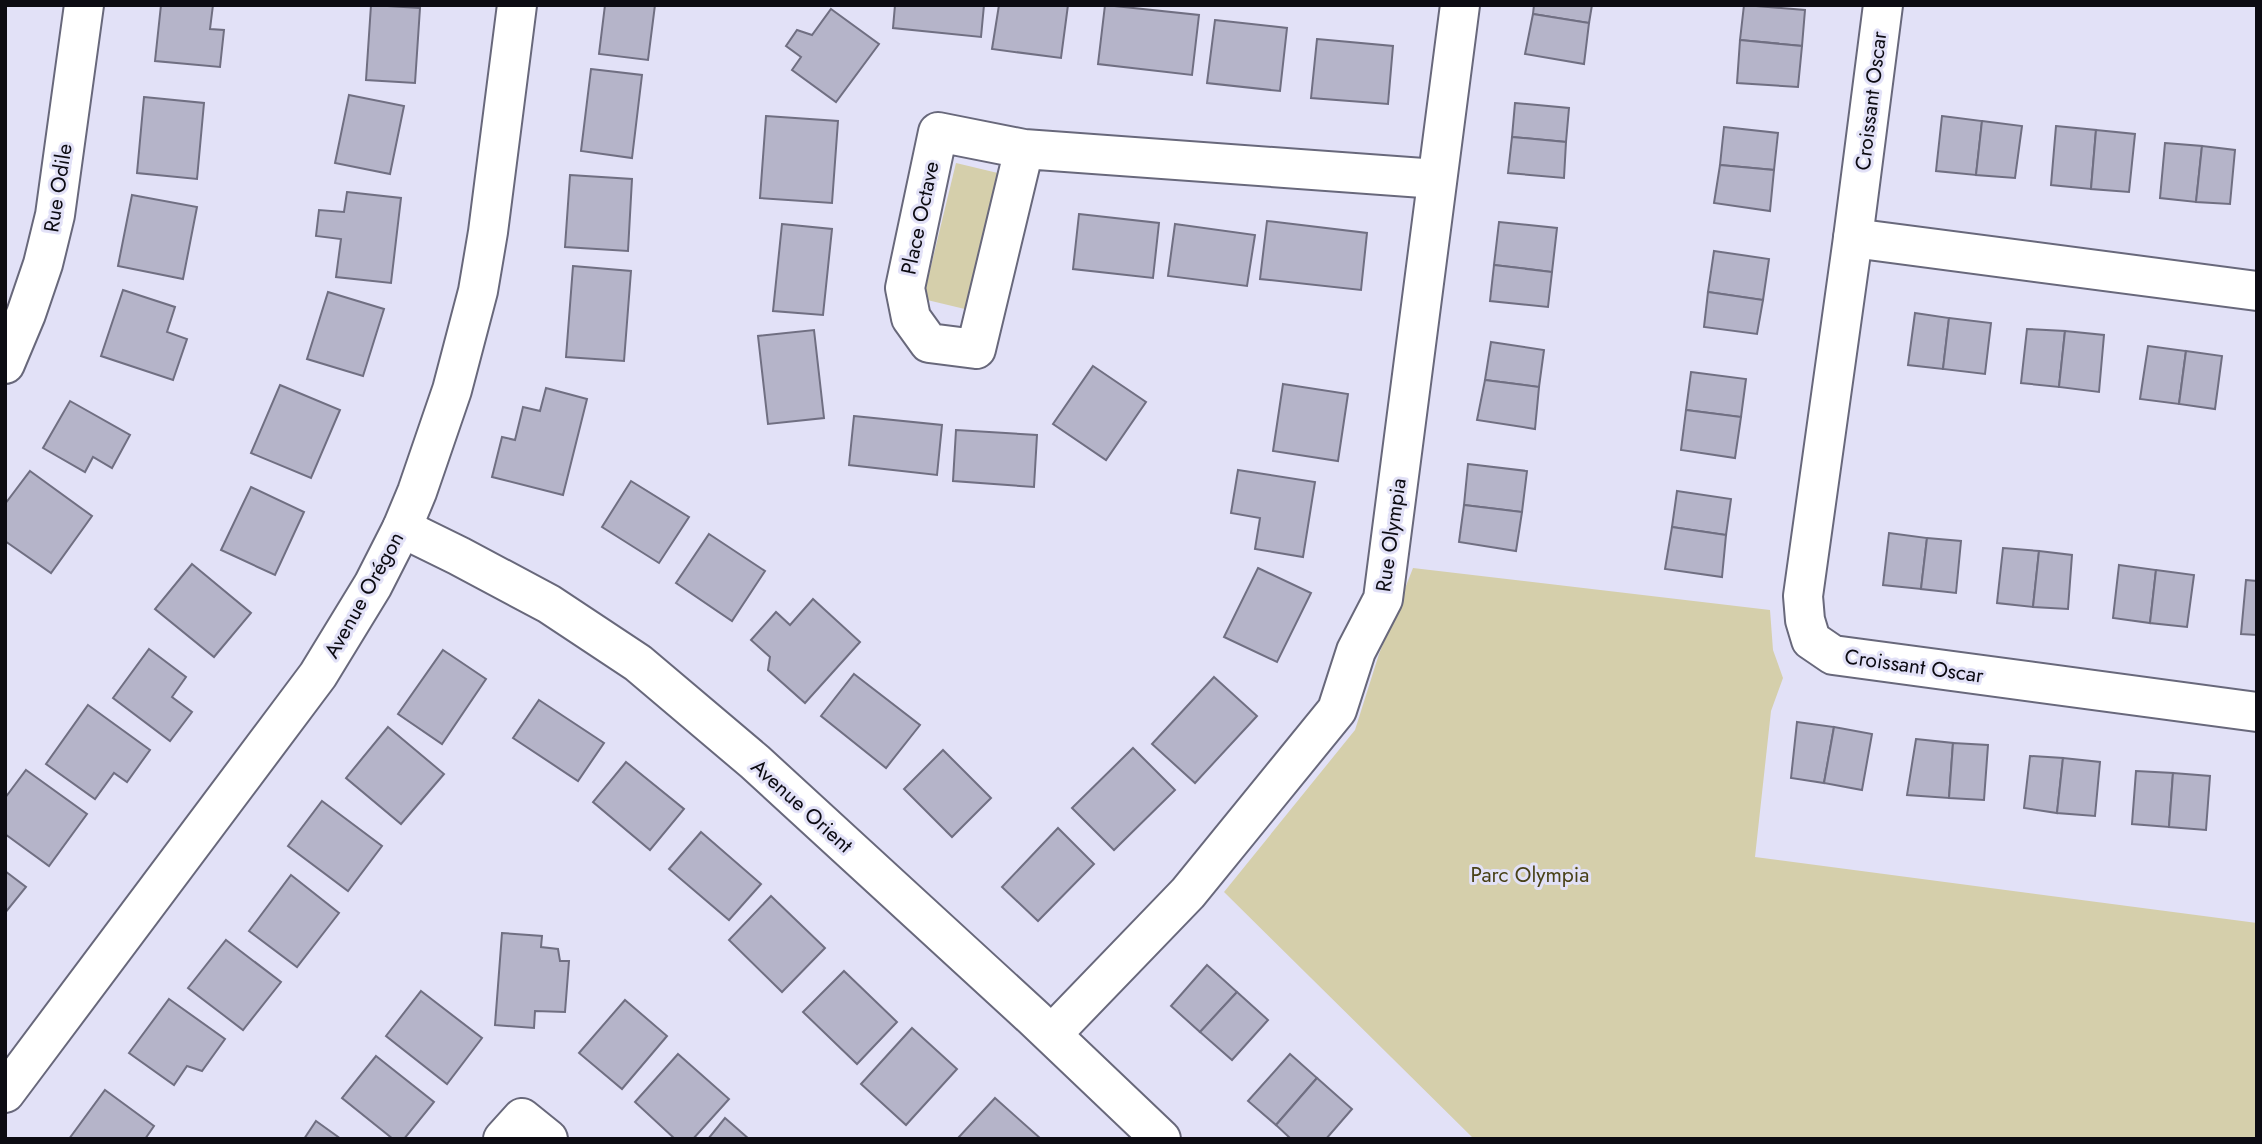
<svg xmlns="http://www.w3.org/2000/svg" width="2262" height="1144" font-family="Jost,sans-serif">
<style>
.green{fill:#d5cfab}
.building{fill:#b5b4c9;stroke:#706f82;stroke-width:2}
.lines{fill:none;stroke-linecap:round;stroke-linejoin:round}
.minor-casing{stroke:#68687b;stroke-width:42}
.minor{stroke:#fff;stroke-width:38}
.labels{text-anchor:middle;stroke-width:6;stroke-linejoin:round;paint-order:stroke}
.street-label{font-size:21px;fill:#0c0b12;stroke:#e2e1f7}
.park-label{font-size:21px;fill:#484117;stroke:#e2e1f7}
</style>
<rect width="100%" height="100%" fill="#e2e1f7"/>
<g class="green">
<polygon points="956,163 1002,174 969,310 923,299"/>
<polygon points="1413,568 1770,610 1773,650 1783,678 1771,711 1755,857 2257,923 2257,1139 1474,1139 1224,892 1355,730 1379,654"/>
</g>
<g class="building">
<polygon points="161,5 213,5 210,29 224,30 220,67 155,61"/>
<polygon points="371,5 420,8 415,83 366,80"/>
<polygon points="605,5 655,5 648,60 599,54"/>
<polygon points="895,5 984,5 981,37 893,28"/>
<polygon points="999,5 1068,5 1061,58 992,49"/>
<polygon points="1105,5 1199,15 1192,75 1098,64"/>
<polygon points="1534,5 1592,5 1589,23 1533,14"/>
<polygon points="1744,5 1805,10 1802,46 1740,40"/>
<polygon points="831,9 879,44 836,102 792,70 801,57 786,46 797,30 812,35"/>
<polygon points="1533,14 1589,23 1584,64 1525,54"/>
<polygon points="1215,20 1287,28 1280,91 1207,83"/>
<polygon points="1317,39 1393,46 1388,104 1311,98"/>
<polygon points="1740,40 1802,46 1798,87 1737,83"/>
<polygon points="591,69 642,75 632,158 581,151"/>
<polygon points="349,95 404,106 390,174 335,163"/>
<polygon points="144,97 204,103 197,179 137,173"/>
<polygon points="1515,103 1569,108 1566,142 1512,137"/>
<polygon points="766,116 838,121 832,203 760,198"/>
<polygon points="1942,116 1982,121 1976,175 1936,171"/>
<polygon points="1982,121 2022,126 2015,178 1976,175"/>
<polygon points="2056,126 2096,130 2091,189 2051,185"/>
<polygon points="1724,127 1778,133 1774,170 1720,165"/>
<polygon points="2096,130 2135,134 2129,192 2091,189"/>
<polygon points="1512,137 1566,142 1564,178 1508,173"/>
<polygon points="2165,143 2202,146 2196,202 2160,198"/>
<polygon points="2202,146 2235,150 2230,204 2196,202"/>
<polygon points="1720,165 1774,170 1770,211 1714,203"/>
<polygon points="570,175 632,179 628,251 565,247"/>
<polygon points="347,192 401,198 391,283 336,277 341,239 316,236 319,210 344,212"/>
<polygon points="132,195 197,207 183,279 118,266"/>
<polygon points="1079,214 1159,223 1153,278 1073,269"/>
<polygon points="1267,221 1367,233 1361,290 1260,279"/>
<polygon points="1499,222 1557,228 1552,272 1494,265"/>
<polygon points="782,224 832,229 823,315 773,311"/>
<polygon points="1175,224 1255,235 1247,286 1168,276"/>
<polygon points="1714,251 1769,259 1763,300 1708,292"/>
<polygon points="1494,265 1552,272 1548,307 1490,301"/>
<polygon points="573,266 631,271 624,361 566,357"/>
<polygon points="123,290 175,307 167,332 187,339 173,380 101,356"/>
<polygon points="328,292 384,309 363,376 307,359"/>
<polygon points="1708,292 1763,300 1757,334 1704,327"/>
<polygon points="1915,313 1949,318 1943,369 1908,365"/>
<polygon points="1949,318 1991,323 1985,374 1943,369"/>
<polygon points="2027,329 2065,331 2059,387 2021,383"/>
<polygon points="814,330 824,418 768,424 758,336"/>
<polygon points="2065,331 2104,335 2099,392 2059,387"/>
<polygon points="1491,342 1544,350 1539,387 1485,380"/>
<polygon points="2148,346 2186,351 2179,404 2140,399"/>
<polygon points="2186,351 2222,356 2215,409 2179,404"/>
<polygon points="1093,366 1146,402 1106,460 1053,424"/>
<polygon points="1691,372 1746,379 1741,417 1686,410"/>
<polygon points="1485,380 1539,387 1535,429 1477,420"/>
<polygon points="1283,384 1348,394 1338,461 1273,451"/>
<polygon points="280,385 340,410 311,478 251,453"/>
<polygon points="546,388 587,399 563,495 492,477 502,437 515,440 523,407 540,411"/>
<polygon points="70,401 130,435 112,468 93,457 85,472 43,448"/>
<polygon points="1686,410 1741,417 1735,458 1681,450"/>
<polygon points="854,416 942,425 937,475 849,465"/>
<polygon points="956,430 1037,435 1034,487 953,481"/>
<polygon points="1468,464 1527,471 1522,512 1464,505"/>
<polygon points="1238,470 1315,482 1303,557 1255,549 1260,518 1231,513"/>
<polygon points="30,471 92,516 51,573 5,541 5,504"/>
<polygon points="631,481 689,517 659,563 602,527"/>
<polygon points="251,487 304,512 275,575 221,550"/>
<polygon points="1677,491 1731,499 1726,535 1672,527"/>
<polygon points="1464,505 1522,512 1516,551 1459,542"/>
<polygon points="1672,527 1726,535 1722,577 1665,569"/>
<polygon points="1889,533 1927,538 1921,589 1883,585"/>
<polygon points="709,534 765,571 732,621 676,583"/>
<polygon points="1927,538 1961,541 1956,593 1921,589"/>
<polygon points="2003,548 2039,551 2033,607 1997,603"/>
<polygon points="2039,551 2072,555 2068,609 2033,607"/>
<polygon points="192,564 251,613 214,657 155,609"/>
<polygon points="2119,565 2156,570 2150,623 2113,618"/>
<polygon points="1258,568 1311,593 1277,662 1224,637"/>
<polygon points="2156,570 2194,575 2187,627 2150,623"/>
<polygon points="2246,580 2257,581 2257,635 2241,634"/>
<polygon points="813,599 860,642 805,703 768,670 770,657 751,640 776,612 790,625"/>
<polygon points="149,649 186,677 172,697 192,712 170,741 113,698"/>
<polygon points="443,650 486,679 442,744 398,714"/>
<polygon points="854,674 920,725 886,768 821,716"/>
<polygon points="1214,677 1257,716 1195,783 1152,744"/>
<polygon points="539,700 604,743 578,781 513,738"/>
<polygon points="88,705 150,750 127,782 114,773 95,799 46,764"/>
<polygon points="1797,722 1834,727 1824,783 1791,778"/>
<polygon points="388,727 444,774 401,824 346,778"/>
<polygon points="1834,727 1872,734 1862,790 1824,783"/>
<polygon points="1916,739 1953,743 1949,798 1907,795"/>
<polygon points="1953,743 1988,745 1984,800 1949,798"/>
<polygon points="1133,748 1175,790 1114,850 1072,808"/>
<polygon points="943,750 991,798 952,837 904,789"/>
<polygon points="2030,756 2063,758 2057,813 2024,808"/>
<polygon points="2063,758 2100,762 2095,816 2057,813"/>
<polygon points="626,762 684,809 650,850 593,802"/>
<polygon points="26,770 87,814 49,866 5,834 5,798"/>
<polygon points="2136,771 2173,773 2169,827 2132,824"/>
<polygon points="2173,773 2210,776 2206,830 2169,827"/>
<polygon points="322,801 382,846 348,891 288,846"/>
<polygon points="1058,828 1094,864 1038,921 1002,887"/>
<polygon points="701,832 761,884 729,920 669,869"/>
<polygon points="5,871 26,887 5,913"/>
<polygon points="291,875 339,913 297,967 249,931"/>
<polygon points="771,896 825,948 782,992 729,940"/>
<polygon points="502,933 542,936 541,947 558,949 560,961 569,961 565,1012 535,1011 534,1028 495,1025"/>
<polygon points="226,940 281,982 243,1030 188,988"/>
<polygon points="1207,965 1237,992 1200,1032 1171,1006"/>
<polygon points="844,971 897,1022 857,1064 803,1012"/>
<polygon points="421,991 482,1038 447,1084 386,1036"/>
<polygon points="1237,992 1268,1020 1232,1060 1200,1032"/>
<polygon points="169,999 225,1039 202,1071 187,1066 174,1085 129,1053"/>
<polygon points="625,1000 667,1036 622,1089 579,1053"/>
<polygon points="912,1028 957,1069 906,1125 861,1084"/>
<polygon points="678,1054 729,1099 693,1139 675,1139 635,1102"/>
<polygon points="1290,1054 1317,1078 1276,1125 1248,1101"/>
<polygon points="376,1056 434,1102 404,1139 393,1139 342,1098"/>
<polygon points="1317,1078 1352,1109 1326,1139 1291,1139 1276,1125"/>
<polygon points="105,1090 154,1126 145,1139 69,1139"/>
<polygon points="995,1098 1041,1139 958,1138"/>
<polygon points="725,1118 749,1139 708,1139"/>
<polygon points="316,1121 341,1139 304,1139"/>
</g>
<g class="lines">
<g class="minor-casing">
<g id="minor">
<polyline points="1883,5 1853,238 1803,596 1805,620 1811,640 1833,655 2257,712"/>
<polyline points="1024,149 976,349 929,343 911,318 905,288 938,132 1024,149 1437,179"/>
<polyline points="1853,238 2257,291"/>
<polyline points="5,364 26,314 43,264 55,215 84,5"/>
<polyline points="402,528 459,556 549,604 638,663 755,762 1035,1019 1161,1139"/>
<polyline points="1052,1034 1188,893 1337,710 1356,651 1383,599 1460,5"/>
<polyline points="5,1093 318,675 373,585 402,528 417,492 452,390 478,291 488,232 517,5"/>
<polyline points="503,1139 522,1118 548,1139"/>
</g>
</g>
<use href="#minor" class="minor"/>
</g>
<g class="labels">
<g class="street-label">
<text transform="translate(1871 101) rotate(-83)" y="7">Croissant Oscar</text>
<text transform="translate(58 188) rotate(-81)" y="7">Rue Odile</text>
<text transform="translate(920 218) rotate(-78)" y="7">Place Octave</text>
<text transform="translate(1391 535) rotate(-82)" y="7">Rue Olympia</text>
<text transform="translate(364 595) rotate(-61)" y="7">Avenue Orégon</text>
<text transform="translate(1914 666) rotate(8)" y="7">Croissant Oscar</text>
<text transform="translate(802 806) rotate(42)" y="7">Avenue Orient</text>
</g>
<g class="park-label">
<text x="1530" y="882">Parc Olympia</text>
</g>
</g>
<rect width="2262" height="1144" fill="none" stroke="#0c0b12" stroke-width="14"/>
</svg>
